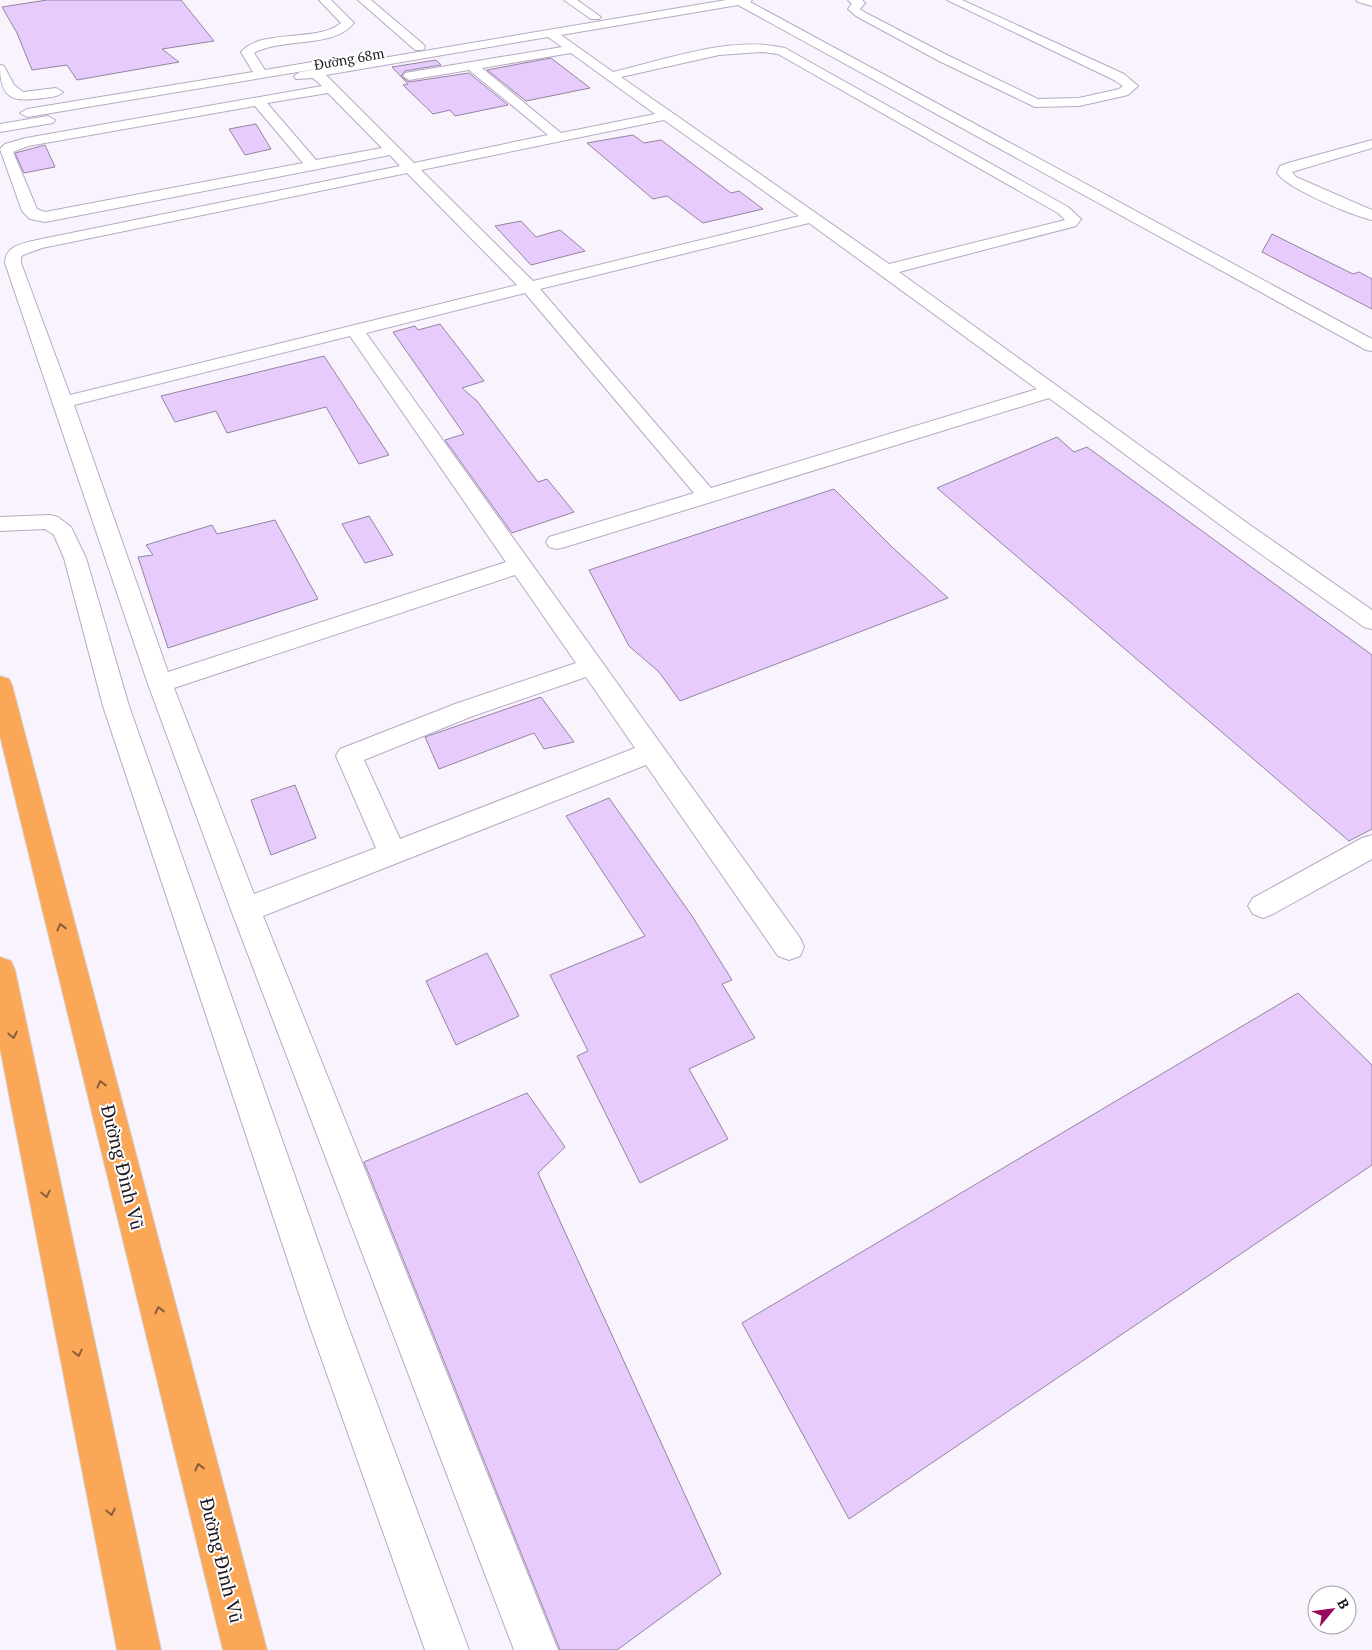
<svg xmlns="http://www.w3.org/2000/svg" width="1372" height="1650" font-family="'PT Serif',serif">
<style>
.building{fill:#e7cbfd;stroke:#92859d}
.lines{fill:none;stroke-linecap:round;stroke-linejoin:round}
.minor-casing{stroke:#b7a9c3;stroke-width:2}
.highway-casing{stroke:#d6d5d6;stroke-width:2}
.minor{fill:#fff;fill-rule:evenodd}
.highway{fill:#faa758;fill-rule:evenodd}
.oneway{stroke:#8a5e3b}
.labels{text-anchor:middle;stroke-width:4;stroke-linejoin:round;paint-order:stroke}
.far-street-label{font-size:14px;fill:#1a151e;stroke:#fff}
.near-street-label{font-size:19px;fill:#1a151e;stroke:#fff}
</style>
<rect width="100%" height="100%" fill="#f9f3fe"/>
<g class="building">
<polygon points="47,0 181,0 214,41 162,49 179,62 77,80 67,65 32,70 17,33 2,7"/>
<polygon points="551,58 590,88 526,101 487,70"/>
<polygon points="436,60 441,65 405,71 401,76 409,82 469,73 508,105 455,116 450,110 433,114 403,85 408,84 392,67"/>
<polygon points="256,124 271,149 245,155 229,129"/>
<polygon points="633,135 644,143 661,140 731,193 739,191 763,209 703,223 667,196 653,199 587,143"/>
<polygon points="45,145 55,167 24,173 15,153"/>
<polygon points="521,221 536,237 560,230 585,251 531,265 495,226"/>
<polygon points="1272,234 1353,274 1359,272 1372,279 1372,309 1262,252"/>
<polygon points="440,324 484,381 462,388 477,401 538,482 547,479 574,512 512,533 445,440 464,434 393,332 415,326 418,330"/>
<polygon points="324,356 389,455 359,464 326,407 227,433 216,411 175,422 161,396"/>
<polygon points="1057,437 1074,452 1087,447 1372,655 1372,829 1349,841 937,488"/>
<polygon points="834,489 892,547 948,598 680,701 659,672 629,646 589,570"/>
<polygon points="369,516 393,555 365,563 342,524"/>
<polygon points="275,520 318,599 168,648 138,557 153,555 146,545 212,525 217,534"/>
<polygon points="541,697 574,742 544,749 534,733 439,769 425,737"/>
<polygon points="295,785 316,838 271,855 251,800"/>
<polygon points="609,798 692,916 732,980 722,984 755,1038 689,1069 728,1139 640,1183 577,1056 588,1051 550,975 645,936 566,816"/>
<polygon points="487,953 519,1016 456,1045 426,981"/>
<polygon points="1298,993 1372,1065 1372,1165 849,1519 742,1323"/>
<polygon points="527,1093 565,1147 538,1173 721,1574 617,1650 560,1650 364,1162"/>
</g>
<g class="lines">
<g class="minor-casing">
<g id="minor">
<path d="M319,0H331L354,23C334,49 282,37 254,53L265,70L318,61L324,65L322,68L27,117L20,113L27,109L253,72L241,52C261,28 318,43 341,23Z"/>
<polygon points="358,0 371,0 423,44 425,47 423,50 415,50"/>
<polygon points="564,0 577,0 601,17 599,19 591,19"/>
<path d="M726,0H752L750,2L1372,339V351L1366,350L738,5L561,35L613,72C665,60 732,35 785,48L1068,207L1081,219L1076,226L899,272L1250,525L1372,610V629L1364,627L1234,535L1049,398L565,547L557,549L549,547L546,542L549,537L694,493L525,293L366,333L800,938L804,947L800,956L789,960L778,956L646,765L263,916L558,1650H514L231,910L148,684L5,263C5,246 23,243 37,240L400,166L390,155L45,222L30,219L22,211L0,149L5,144L26,138L322,86L313,78L296,79L294,76L300,72ZM548,37L562,47L405,73L403,76L409,80L469,70L548,135L414,163L326,75ZM761,52L778,54L1058,213L1065,220L889,264L621,77L719,55ZM571,53L655,114L561,133L482,68ZM328,93L382,148L316,160L267,103ZM255,106L303,163L45,212L37,209L13,152L28,146ZM664,120L799,216L533,281L421,170ZM407,173L517,285L70,395L21,263V257L23,255L42,248ZM809,223L1037,389L711,488L540,289ZM350,336L506,562L168,672L74,405ZM515,575L576,663L455,704L340,749L336,756L376,848L254,894L174,688ZM586,677L635,748L400,839L364,760L473,716Z"/>
<polygon points="848,0 862,0 865,3 860,9 864,12 947,55 1038,99 1079,98 1119,89 1123,86 1114,80 947,0 962,0 1124,74 1138,86 1128,95 1079,106 1035,107 939,61 856,16 848,9 852,4"/>
<polygon points="1356,0 1372,0 1372,6 1358,2"/>
<path d="M0,65L4,66L14,85L23,92L56,88L63,92C58,97 51,97 44,98C13,102 0,100 0,65Z"/>
<polygon points="48,116 55,120 53,123 0,132 0,124"/>
<path d="M1372,140V148L1292,172L1296,177L1372,210V220C1351,215 1288,189 1277,173L1280,166L1288,163Z"/>
<polygon points="50,515 58,517 71,527 86,558 129,706 345,1318 469,1650 425,1650 307,1318 103,706 64,558 54,535 45,529 0,531 0,517"/>
<polygon points="1372,835 1372,859 1273,914 1263,918 1253,914 1248,906 1253,898 1362,838"/>
</g>
</g>
<g class="highway-casing">
<g id="highway">
<polygon points="0,676 9,679 12,685 267,1650 223,1650 0,736"/>
<polygon points="0,957 11,961 15,970 161,1650 117,1650 0,1048"/>
</g>
</g>
<use href="#minor" class="minor"/>
<use href="#highway" class="highway"/>
</g>
<defs><path id="oneway-chevron" d="M-2-3.5L2.5 0L-2 3.5" fill="none" stroke-width="1.6" stroke-linecap="round" stroke-linejoin="round" transform="scale(1.25)"/></defs>
<g class="oneway">
<use href="#oneway-chevron" transform="translate(61 927) rotate(-104)"/>
<use href="#oneway-chevron" transform="translate(13 1035) rotate(78)"/>
<use href="#oneway-chevron" transform="translate(101 1084) rotate(-104)"/>
<use href="#oneway-chevron" transform="translate(46 1194) rotate(78)"/>
<use href="#oneway-chevron" transform="translate(159 1310) rotate(-104)"/>
<use href="#oneway-chevron" transform="translate(78 1353) rotate(78)"/>
<use href="#oneway-chevron" transform="translate(199 1467) rotate(-104)"/>
<use href="#oneway-chevron" transform="translate(111 1512) rotate(78)"/>
</g>
<g class="labels">
<g class="far-street-label">
<text transform="translate(349 59) rotate(-10)" y="5">Đường 68m</text>
</g>
<g class="near-street-label">
<text transform="translate(123 1167) rotate(76)" y="7">Đường Đình Vũ</text>
<text transform="translate(222 1560) rotate(76)" y="7">Đường Đình Vũ</text>
</g>
</g>
<g transform="translate(1332 1610) rotate(61)"><circle r="24" fill="#ffffff" stroke="#a3a1a5"/>
<path d="M0-4L9 19L0 12L-9 19Z" fill="#9a0a5b"/>
<text y="-8" font-size="14" font-weight="bold" text-anchor="middle" fill="#1a151e">B</text>
</g>
</svg>
